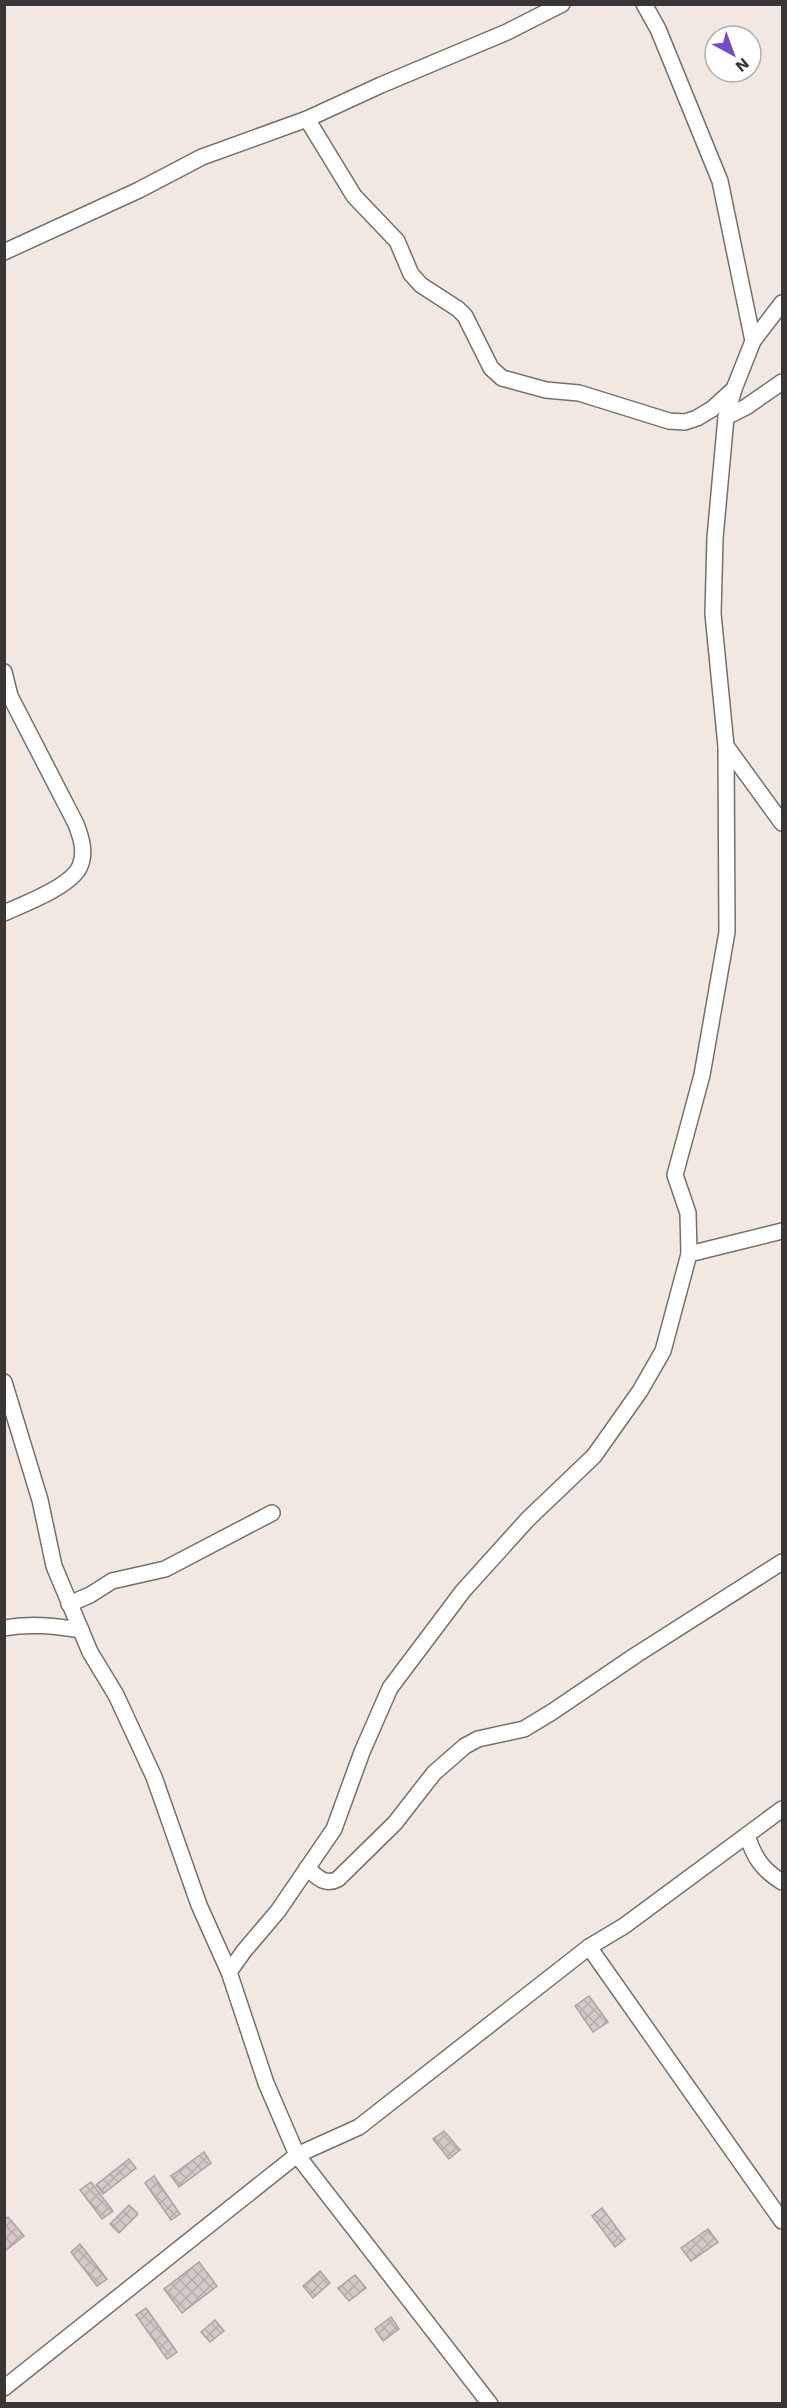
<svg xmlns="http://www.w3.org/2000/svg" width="787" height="2408" font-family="'Work Sans',sans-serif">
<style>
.building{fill:url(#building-cross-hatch);stroke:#aea3a1;stroke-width:1.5}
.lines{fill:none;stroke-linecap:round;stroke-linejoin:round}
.minor-casing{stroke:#777069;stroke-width:18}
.minor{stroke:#fff;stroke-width:15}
</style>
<defs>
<pattern id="building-cross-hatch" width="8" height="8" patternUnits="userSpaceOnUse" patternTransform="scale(1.5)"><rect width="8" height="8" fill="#d5c9c7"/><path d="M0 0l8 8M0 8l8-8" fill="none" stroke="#b8adab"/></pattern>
</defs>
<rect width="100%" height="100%" fill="#f1e9e1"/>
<g class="building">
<polygon points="589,1996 608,2022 593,2032 575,2006"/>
<polygon points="444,2131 460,2150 449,2159 433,2139"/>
<polygon points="204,2152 211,2163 179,2187 171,2176"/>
<polygon points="129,2159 136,2168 103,2194 96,2185"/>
<polygon points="154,2176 180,2214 171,2220 145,2183"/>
<polygon points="91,2182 113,2211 102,2219 80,2190"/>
<polygon points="129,2205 138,2214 119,2233 110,2224"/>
<polygon points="602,2208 625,2239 615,2247 592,2216"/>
<polygon points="8,2217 24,2236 5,2251 4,2220"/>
<polygon points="708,2229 718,2242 691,2261 681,2248"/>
<polygon points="80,2244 107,2279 97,2286 71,2252"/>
<polygon points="199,2262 217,2286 182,2313 164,2289"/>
<polygon points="320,2271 330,2283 313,2298 303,2286"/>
<polygon points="355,2275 366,2288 349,2301 338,2288"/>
<polygon points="146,2308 177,2352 167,2359 136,2315"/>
<polygon points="391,2317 399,2329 383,2341 375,2329"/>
<polygon points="215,2320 224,2331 210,2342 201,2332"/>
</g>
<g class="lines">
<g class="minor-casing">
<g id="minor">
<polyline points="644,4 658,29 720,181 753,341"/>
<polyline points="307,119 354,196 397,241 411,274 421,285 458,309 465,316 491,368 502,378 546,390 579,393 669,421 685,422 697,418 712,409 734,389"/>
<polyline points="4,252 139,190 202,157 307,119 381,85 507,32 562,4"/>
<polyline points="726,417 746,407 782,382"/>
<path d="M4,672L10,696L76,824C81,837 86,852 80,866C72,886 24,904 4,913"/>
<polyline points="726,746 782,823"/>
<polyline points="689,1254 782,1231"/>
<polyline points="4,1382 40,1500 54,1566 90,1652 116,1695 154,1777 199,1905 229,1972"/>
<polyline points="69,1604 90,1595 112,1581 165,1569 272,1513"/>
<path d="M4,1628C30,1623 55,1626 81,1630"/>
<path d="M747,1835C754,1858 763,1870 782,1882"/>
<path d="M307,1868C317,1877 325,1886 338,1879L395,1823L434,1773L465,1746L478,1739L524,1729L552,1712L636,1655L782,1562"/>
<polyline points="589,1947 782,2221"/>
<polyline points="4,2388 297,2155 359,2127 589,1947 624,1926 782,1809"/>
<polyline points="490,2404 297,2155 266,2083 229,1972 244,1951 278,1911 334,1829 362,1752 390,1688 463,1591 528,1519 594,1456 640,1391 663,1351 689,1254 688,1213 675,1175 702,1075 727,932 726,746 713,614 715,538 726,417 734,389 753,341 782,303"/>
</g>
</g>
<use href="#minor" class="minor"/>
</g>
<rect width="787" height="2408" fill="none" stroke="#393633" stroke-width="12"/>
<g transform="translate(733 54) rotate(139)"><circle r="28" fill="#ffffff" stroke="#b0afad" stroke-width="1.5"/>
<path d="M0-4.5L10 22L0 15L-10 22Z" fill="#734cc5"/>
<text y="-9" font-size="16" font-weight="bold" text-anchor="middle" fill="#393633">N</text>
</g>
</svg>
